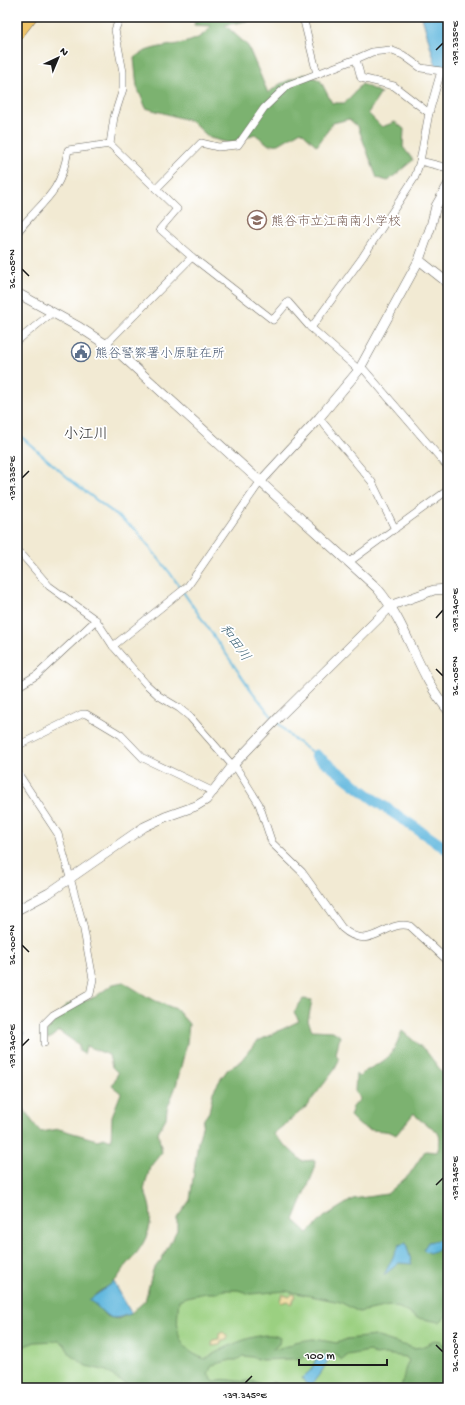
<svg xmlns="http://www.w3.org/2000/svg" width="465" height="1405" font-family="'Gochi Hand','Klee One',sans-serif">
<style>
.green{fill:#9bd081;stroke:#5c764e}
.forest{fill:#7cb26f;stroke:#4c6746}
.sand{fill:#eeda9e;stroke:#857b5d}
.water{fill:#62b8de;stroke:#3f6a7d}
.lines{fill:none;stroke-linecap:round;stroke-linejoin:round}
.stream{stroke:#62b8de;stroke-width:2}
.river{stroke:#62b8de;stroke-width:11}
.minor-casing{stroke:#67645c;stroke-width:8}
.tertiary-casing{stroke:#67645c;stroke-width:10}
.primary-casing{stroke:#67645c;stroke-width:12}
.minor{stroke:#fff;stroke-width:7}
.tertiary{stroke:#fff;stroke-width:9}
.primary{stroke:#efc469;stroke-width:11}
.ticks{fill:none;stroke:#1c1c1c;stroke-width:1.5}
.labels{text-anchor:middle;stroke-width:3.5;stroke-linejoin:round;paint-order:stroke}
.education-label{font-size:13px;fill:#785e54;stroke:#fff;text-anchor:start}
.service-label{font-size:13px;fill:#4e5e75;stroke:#fff;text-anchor:start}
.water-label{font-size:14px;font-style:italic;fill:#3c6273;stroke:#fff}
.quarter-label{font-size:15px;fill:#1c1c1c;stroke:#fff}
.neatline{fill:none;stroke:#1c1c1c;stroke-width:1.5}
.ticks-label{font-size:10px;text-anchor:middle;fill:#1c1c1c}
</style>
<rect width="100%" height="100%" fill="#fff"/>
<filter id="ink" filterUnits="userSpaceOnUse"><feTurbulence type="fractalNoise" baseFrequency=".025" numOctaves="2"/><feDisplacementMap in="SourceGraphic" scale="8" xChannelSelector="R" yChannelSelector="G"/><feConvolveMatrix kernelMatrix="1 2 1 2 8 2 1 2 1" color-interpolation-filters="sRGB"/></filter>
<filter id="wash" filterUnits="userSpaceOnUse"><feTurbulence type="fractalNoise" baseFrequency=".012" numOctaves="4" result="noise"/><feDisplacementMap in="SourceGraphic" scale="16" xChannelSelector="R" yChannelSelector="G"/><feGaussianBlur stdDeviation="0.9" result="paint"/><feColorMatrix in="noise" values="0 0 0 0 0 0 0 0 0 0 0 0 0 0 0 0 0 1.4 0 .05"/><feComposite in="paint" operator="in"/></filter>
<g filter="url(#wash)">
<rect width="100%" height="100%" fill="#f2ead3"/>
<polygon class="green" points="223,1286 448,1300 448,1388 17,1388 17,1342 62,1335 84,1360 178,1290"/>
<g class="forest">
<path d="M196,17H268L225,25L248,46L268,93L280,84L304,74L320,80L332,103H345L362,84L381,93L368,113L382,127L395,122L404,129L403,147L413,160L388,181L377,178L358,127L349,119L333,123L317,146L301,131L279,144L269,145L255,134L229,143L210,138L191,121L146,108L137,87L134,58C156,39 194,52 211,26L194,25Z"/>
<path d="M123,982L151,999L176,1009L189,1024L187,1043L176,1086L167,1109L166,1118L158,1132L162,1152L150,1167L144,1190C159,1222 147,1242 126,1266C122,1271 119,1276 115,1281C111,1286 102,1289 97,1293V1305L106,1316L118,1319L131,1313L145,1301L153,1270L161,1260L177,1230V1218L190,1200L198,1142L204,1119L209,1112L213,1092L220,1080L228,1069L239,1063L256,1042L299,1021L294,1012L303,999L312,1000L308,1021L312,1030L333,1031L340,1036L336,1054L339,1060L333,1072L306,1107L273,1134L302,1161L315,1160L314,1171L294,1220L308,1233L324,1217L353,1199L387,1194L409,1175L425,1151L437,1152C448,1125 425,1130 414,1113L396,1135C386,1128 373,1133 362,1127C358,1124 354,1120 350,1116L353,1107L360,1099L355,1091L356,1074L359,1077C367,1068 375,1067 383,1061C394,1054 397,1042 402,1031L426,1051L448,1080V1318L446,1316L440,1322L417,1318L400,1308L389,1306L359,1312L340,1302L286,1291L250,1294L238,1290H224L216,1293H206L186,1297L179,1300C176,1329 174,1348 205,1359C221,1349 263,1327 280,1338L279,1344L272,1350L291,1345L294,1342L313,1339L337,1343L347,1339L375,1336L413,1348L422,1347L436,1340L441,1341L448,1351V1385L445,1388H400C405,1379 403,1370 409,1361L406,1357L385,1354L375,1355L370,1351L348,1355L342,1360L332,1353L323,1352H315L303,1358L291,1359L261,1360L252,1357L243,1356L239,1360H231L212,1365L208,1374L214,1382C226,1375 238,1385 251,1380C260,1383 263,1388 273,1382L281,1386L301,1388H138L118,1380L107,1371L86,1366L70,1354L64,1344L59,1341L35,1342L17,1349V1100C26,1110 31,1122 41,1132L59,1129L97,1140L104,1138L111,1141L112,1116L121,1093L112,1086L118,1073L112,1067L109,1055L86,1046L84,1054L79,1051V1045L59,1031L49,1039L46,1038V1032L66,1005L95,997L113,984Z"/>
</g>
<g class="sand">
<polygon points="282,1294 289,1297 293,1294 296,1296 291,1304 287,1301 281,1303 280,1301"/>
<polygon points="223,1332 227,1336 227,1339 222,1340 220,1345 212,1346 213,1340 219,1339 219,1334"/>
</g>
<g class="water">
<polygon points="422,17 448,17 448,67 436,66"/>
<polygon points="17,1033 24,1033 17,1069"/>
<polygon points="448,1236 448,1245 430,1253 423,1250 428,1242 444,1239"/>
<polygon points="406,1243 412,1264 399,1263 384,1275 399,1245"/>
<path d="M114,1282L131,1313C105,1325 108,1313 89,1300Z"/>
<polygon points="325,1355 330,1357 322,1371 312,1384 306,1384 302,1378 311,1370 316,1359"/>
</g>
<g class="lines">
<g class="stream">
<polyline points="17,433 74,483 136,530 170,573 251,690 273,718"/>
<polyline points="278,723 292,738 316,755"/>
</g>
<polyline class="river" points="316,755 376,801 448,850"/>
</g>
</g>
<g filter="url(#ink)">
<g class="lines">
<g class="minor-casing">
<g id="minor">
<polyline points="120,17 115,30 123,72 123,89 114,117 110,144 177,209 160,229 192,257 273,320 288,302 309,326 359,370"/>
<polyline points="441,71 429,113 420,161 448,168"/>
<polyline points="317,74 356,59"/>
<polyline points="429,113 394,86 361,78 356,59 372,52 390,50 403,55 421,68 448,72"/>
<polyline points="156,189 201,143 218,147 238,145 264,108 288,85 317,74 303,17"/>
<path d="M17,233C28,217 45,204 55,188C62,177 66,162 68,150L110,144"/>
<polyline points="311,328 362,258 415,177 420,161"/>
<polyline points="17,341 53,312"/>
<polyline points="106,344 192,257"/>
<polyline points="361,366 448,467"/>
<polyline points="319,418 372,482 395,529"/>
<polyline points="17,551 24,557 49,586 96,620 113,646 146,684 159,696 179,708 190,717 233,766"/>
<polyline points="349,562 448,490"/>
<polyline points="113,646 188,586 260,482"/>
<polyline points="17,687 37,675 96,620"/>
<polyline points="17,746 82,714 86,714 121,735 143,758 214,792"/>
<path d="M234,764L259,804L272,843L302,872L342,928C371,954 385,919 410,926L448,961"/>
<polyline points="17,772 58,834 83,925 93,979 90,994 53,1015 44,1024 44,1043"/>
</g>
</g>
<g class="tertiary-casing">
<g id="tertiary">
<polyline points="419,260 448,283"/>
<path d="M17,293L79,327L119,353L377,588C408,624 417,674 448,710"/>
<polyline points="260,482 319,418 359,370 419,260 431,226 436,206 448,185"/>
<polyline points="17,910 49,893 144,827 165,817 196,806 206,800 234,764 279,717 392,605 434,590 448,589"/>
</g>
</g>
<g class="primary-casing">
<polyline id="primary" points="17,35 31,17"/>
</g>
<use href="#minor" class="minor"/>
<use href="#tertiary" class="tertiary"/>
<use href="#primary" class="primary"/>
</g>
</g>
<path class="ticks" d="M436,50L443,43M22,269L29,276M22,478L29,471M436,618L443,610M436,669L443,676M22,945L29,952M22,1046L29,1039M436,1185L443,1178M436,1345L443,1352M245,1383L252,1376"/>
<defs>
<g id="school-ring" transform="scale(1)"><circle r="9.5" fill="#fff" stroke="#8d6e63" stroke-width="1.5"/><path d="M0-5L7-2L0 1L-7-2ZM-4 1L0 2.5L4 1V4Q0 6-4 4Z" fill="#8d6e63"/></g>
<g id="civic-ring" transform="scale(1)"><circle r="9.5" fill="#fff" stroke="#5c6f8a" stroke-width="1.5"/><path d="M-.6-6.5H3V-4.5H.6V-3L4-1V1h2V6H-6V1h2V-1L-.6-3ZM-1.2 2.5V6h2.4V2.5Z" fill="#5c6f8a"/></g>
</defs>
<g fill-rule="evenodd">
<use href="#school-ring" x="257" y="220"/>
<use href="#civic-ring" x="81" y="352"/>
</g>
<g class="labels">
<g class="education-label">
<text x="271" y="225">熊谷市立江南南小学校</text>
</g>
<g class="service-label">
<text x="95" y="357">熊谷警察署小原駐在所</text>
</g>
<g class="water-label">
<text transform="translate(236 642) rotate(55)" y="5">和田川</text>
</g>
<g class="quarter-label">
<text x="86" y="438">小江川</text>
</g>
</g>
<rect width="465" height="1405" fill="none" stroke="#fff" stroke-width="44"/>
<g transform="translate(58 58) rotate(44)" stroke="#ffffff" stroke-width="3" paint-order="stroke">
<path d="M0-3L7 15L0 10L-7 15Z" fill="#1c1c1c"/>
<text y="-6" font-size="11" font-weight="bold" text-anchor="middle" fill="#1c1c1c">N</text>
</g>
<path d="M299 1359v6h88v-6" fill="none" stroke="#1c1c1c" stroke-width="2"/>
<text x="305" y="1359" font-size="12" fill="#1c1c1c" stroke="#ffffff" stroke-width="3" paint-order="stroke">100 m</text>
<rect x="22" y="22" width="421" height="1361" class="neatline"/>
<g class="ticks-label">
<text transform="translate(454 43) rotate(-90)" y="4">139.335°E</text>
<text transform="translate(11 269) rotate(-90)" y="4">36.105°N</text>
<text transform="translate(11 478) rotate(-90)" y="4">139.335°E</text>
<text transform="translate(454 610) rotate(-90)" y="4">139.340°E</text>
<text transform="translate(454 676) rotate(-90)" y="4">36.105°N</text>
<text transform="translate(11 945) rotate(-90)" y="4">36.100°N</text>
<text transform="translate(11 1046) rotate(-90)" y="4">139.340°E</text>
<text transform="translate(454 1178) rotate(-90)" y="4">139.345°E</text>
<text transform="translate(454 1352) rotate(-90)" y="4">36.100°N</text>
<text x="245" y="1398">139.345°E</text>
</g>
</svg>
